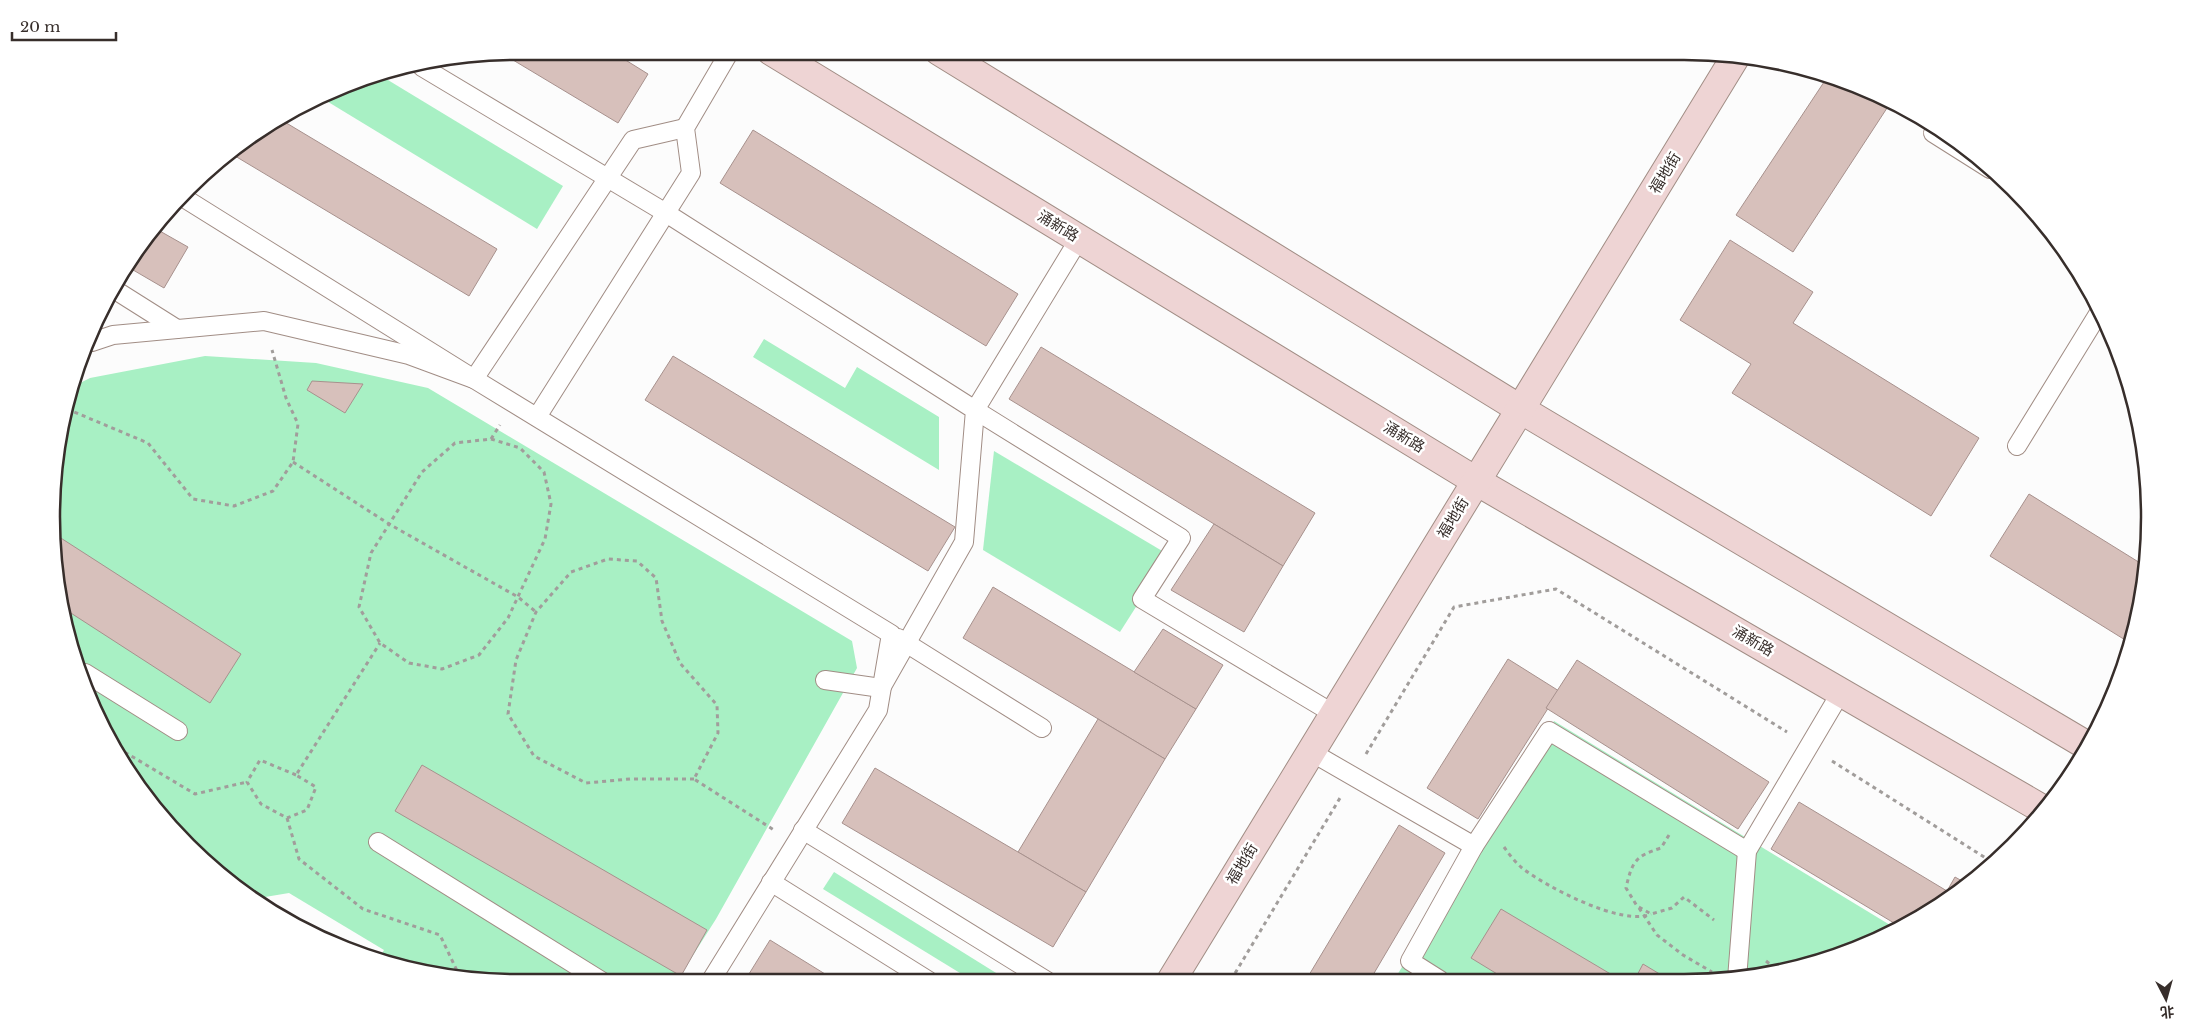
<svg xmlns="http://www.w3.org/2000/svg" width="2201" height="1034" font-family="'Libre Baskerville','Noto Sans SC',serif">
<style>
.green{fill:#a8f0c4}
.building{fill:#d7c0bb;stroke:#a7918d}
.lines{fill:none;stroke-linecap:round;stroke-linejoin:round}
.lane-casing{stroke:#a18d85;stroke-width:20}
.secondary-casing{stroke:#a18d85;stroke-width:30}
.path{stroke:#a19d9b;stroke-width:3;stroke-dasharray:4 4;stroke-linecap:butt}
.lane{stroke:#fff;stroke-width:18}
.secondary{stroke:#eed4d4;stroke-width:28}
.labels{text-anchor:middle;stroke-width:5;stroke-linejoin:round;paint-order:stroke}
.street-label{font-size:15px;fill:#372e2b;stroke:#fff}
.rim{fill:none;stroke:#372e2b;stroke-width:2.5}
</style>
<rect width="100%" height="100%" fill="#fcfcfc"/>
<g class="green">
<polygon points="378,74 563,186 537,229 320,97 367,76"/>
<polygon points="764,339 845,388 857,367 939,417 939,470 753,357"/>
<polygon points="205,356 316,363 428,388 852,641 857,668 716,919 676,982 517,983 426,974 379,959 384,950 289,893 259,898 210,867 114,750 60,608 51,517 60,426 76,385 90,378"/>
<polygon points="994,451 1169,555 1120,632 983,550"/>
<polygon points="1554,721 1895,928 1862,947 1745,979 1394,980"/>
<polygon points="834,872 1009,981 973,981 823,889"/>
</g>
<g class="building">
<polygon points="517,51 611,51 648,74 618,123 503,54"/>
<polygon points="1828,76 1860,86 1889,105 1793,252 1736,215"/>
<polygon points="278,118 497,249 469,296 230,153"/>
<polygon points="753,130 1018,294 986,346 720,183"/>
<polygon points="158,230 188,247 164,288 128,267"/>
<polygon points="1730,240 1813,292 1793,323 1979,438 1931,516 1732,393 1751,364 1680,320"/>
<polygon points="1041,347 1315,513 1283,566 1009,399"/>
<polygon points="673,356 955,527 928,571 645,400"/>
<polygon points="312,381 363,384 345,413 307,390"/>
<polygon points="2029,494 2145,566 2141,608 2130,643 1990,556"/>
<polygon points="1214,524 1283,566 1244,632 1171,590"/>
<polygon points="53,533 241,654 210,703 60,606"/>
<polygon points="993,587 1196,709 1165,759 963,638"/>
<polygon points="1163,629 1223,665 1196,709 1134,672"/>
<polygon points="1508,659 1559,691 1478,819 1427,788"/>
<polygon points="1577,660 1769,782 1738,829 1546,708"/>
<polygon points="1098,719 1165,759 1086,892 1018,852"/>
<polygon points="422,765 707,930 681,976 395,811"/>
<polygon points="875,768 1086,892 1053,947 842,823"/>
<polygon points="1799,802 1947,891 1955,877 1969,885 1899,926 1771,849"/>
<polygon points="1399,825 1445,853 1370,980 1306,980"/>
<polygon points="1501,909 1619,979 1507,980 1471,958"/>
<polygon points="770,940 838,982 744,982"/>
<polygon points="1643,964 1668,979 1635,979"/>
</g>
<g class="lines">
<g class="lane-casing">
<g id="lane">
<polyline points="422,67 666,213 975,410 964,542 881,688 825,680"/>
<polyline points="1933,133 1990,169"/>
<polyline points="184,198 474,379 633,140 685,128"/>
<polyline points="1079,239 975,410 1181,538 1142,599 1334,714"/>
<polyline points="112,288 177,329"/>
<polyline points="92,342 113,335 264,321 409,355 474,379 891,634 878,710 710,982"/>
<polyline points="537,417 691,173 685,128 730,51"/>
<polyline points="2017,446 2100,311"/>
<polyline points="898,638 1042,728"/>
<polyline points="85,673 178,731"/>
<polyline points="1311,752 1474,846 1549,731 1747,851"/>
<polyline points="803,830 1047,981"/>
<polyline points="378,842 603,982"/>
<polyline points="771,882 929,981"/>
<polyline points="1737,979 1747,851 1841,692"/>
<polyline points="1440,980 1410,961 1474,846"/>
</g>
</g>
<g class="secondary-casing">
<g id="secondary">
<polyline points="771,51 1476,481 2044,810"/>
<polyline points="939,51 1520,409 2086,745"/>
<polyline points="1171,981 1736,56"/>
</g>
</g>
<g class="path">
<polyline points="67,409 148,443 193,499 234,506 273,491 293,462 298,424 286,398 272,350"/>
<polygon points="491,439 520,448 544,472 551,504 545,539 508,618 479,655 442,669 409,663 380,643 359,607 371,553 422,472 455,443"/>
<polyline points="491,439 500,425"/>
<polyline points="293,462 389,524 518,597 536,612"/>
<polyline points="111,744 195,794 247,782"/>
<polyline points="1366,754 1454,607 1556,589 1787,732"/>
<polyline points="1832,761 1992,862"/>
<polyline points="296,775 260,760 247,782 261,804 287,818 307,810 316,787 296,775 380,643"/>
<polyline points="694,779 630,779 586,783 534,756 508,714 516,660 536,612 571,572 608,559 637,561 656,578 662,621 680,663 717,705 718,733 694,779 774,830"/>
<polyline points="287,818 299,859 363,909 440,935 460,977"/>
<path d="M1669,835L1661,848C1635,856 1632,862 1626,888L1637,906L1651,914L1672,908L1684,897L1714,920"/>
<path d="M1504,847C1509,854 1515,862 1522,868C1545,886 1622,927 1651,914"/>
<polyline points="1639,908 1657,935 1683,955 1712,972"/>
<polyline points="1766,961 1777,970"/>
<polyline points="1231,980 1340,798"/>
</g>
<use href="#lane" class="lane"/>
<use href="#secondary" class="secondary"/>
</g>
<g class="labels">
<g class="street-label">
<text transform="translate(1665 173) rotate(-59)" y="5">福地街</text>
<text transform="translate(1058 226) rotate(31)" y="5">涌新路</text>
<text transform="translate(1404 437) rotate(31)" y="5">涌新路</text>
<text transform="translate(1453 518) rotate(-59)" y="5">福地街</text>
<text transform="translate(1753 641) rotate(30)" y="5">涌新路</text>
<text transform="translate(1242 864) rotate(-59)" y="5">福地街</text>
</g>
</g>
<path d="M0 0H2201V1034H0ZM517 60H1684A457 457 0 0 1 2141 517V517A457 457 0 0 1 1684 974H517A457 457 0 0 1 60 517V517A457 457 0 0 1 517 60Z" fill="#fff" fill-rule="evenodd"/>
<path class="rim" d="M517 60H1684A457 457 0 0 1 2141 517V517A457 457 0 0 1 1684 974H517A457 457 0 0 1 60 517V517A457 457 0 0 1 517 60Z"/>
<g transform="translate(2166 999) rotate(174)" stroke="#ffffff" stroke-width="4" paint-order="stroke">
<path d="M0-4L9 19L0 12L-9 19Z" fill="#372e2b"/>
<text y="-8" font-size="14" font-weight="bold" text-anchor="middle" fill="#372e2b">北</text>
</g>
<path d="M12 32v8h104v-8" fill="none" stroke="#372e2b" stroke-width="2.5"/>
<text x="20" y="32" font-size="15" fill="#372e2b" stroke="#ffffff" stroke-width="4" paint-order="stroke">20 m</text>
</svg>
